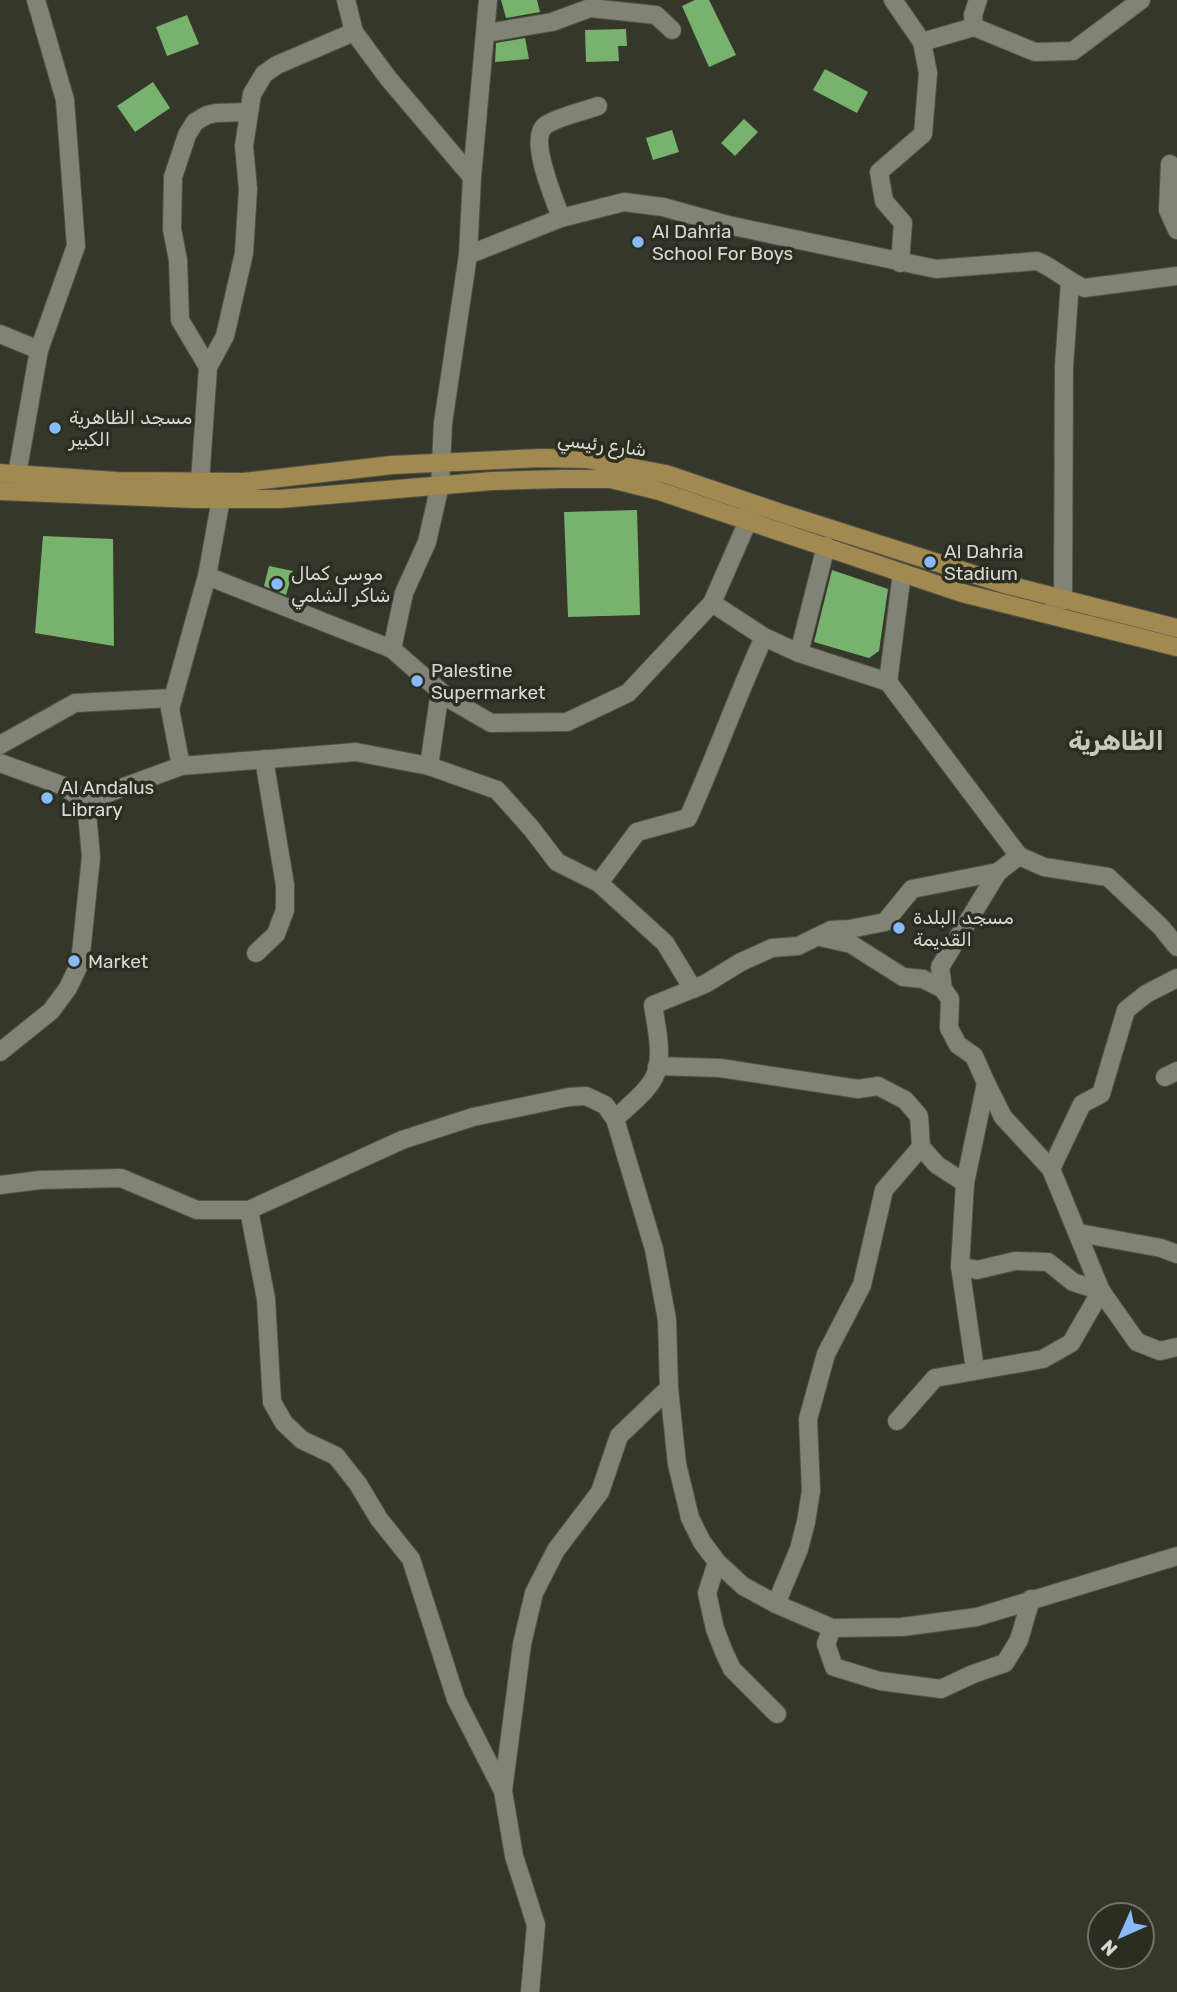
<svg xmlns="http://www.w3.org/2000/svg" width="1177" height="1992" font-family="Rubik,Vazirmatn,sans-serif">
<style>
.building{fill:#77b36c}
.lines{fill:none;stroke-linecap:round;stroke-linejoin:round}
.minor-casing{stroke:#525248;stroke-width:20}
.major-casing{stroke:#525248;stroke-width:20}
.minor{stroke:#818375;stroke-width:18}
.major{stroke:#a1894f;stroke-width:18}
.poi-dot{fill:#88bbfc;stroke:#2c2d21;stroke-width:2.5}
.labels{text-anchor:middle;stroke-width:7;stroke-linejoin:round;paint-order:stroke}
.poi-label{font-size:19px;fill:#d9d9d2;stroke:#2c2d21;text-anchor:start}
.street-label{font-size:19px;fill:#d9d9d2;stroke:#2c2d21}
.district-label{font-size:26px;font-weight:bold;fill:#c8c9bb;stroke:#2c2d21}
</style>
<rect width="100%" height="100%" fill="#36372b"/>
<g class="building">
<polygon points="501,0 537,0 540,12 506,18"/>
<polygon points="695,0 709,0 736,55 709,67 682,6"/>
<polygon points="187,15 199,44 167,56 156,27"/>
<polygon points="626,29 627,46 618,46 619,61 586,62 585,30"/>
<polygon points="525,38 529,59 495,62 496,43"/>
<polygon points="825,69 868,92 857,113 813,90"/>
<polygon points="153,82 170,108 135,132 117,106"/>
<polygon points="744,119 758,132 735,156 721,143"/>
<polygon points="672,130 679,152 653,160 646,138"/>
<polygon points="637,510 640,615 568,617 564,512"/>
<polygon points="43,536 113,539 114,646 35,633"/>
<polygon points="269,566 293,571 286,595 264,586"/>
<polygon points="832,570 888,589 879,651 869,658 814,642"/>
</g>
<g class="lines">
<g class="minor-casing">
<g id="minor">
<polyline points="36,0 65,100 76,246 39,350"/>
<polyline points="346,0 354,32 388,78 472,177"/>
<polyline points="893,0 922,42 974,27 1035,52 1073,51 1141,0"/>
<polyline points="974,27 973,15 978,0"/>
<polyline points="487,33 552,22 590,8 656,15 672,30"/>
<polyline points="1170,164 1168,210 1177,230"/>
<path d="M561,218C555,200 527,138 546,125C560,116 582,112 598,106"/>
<path d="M468,255L561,218L624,202L663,207L728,225L936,269L1037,261C1054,268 1067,281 1084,288L1177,276"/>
<polyline points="900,263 903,223 884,201 879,172 923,134 928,73 922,42"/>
<polyline points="0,334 39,350 17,474"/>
<polyline points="208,367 180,320 178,260 172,229 173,177 187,135 195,122 207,115 216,113 248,112"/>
<polyline points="200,482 208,367 225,336 244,253 248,189 244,146 252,94 264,74 277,65 354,32"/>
<polyline points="207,576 392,649 448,698 491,723 567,722 628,693 712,603 748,521 750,507"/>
<polyline points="712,603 764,637 799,653 888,682 1019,856 1044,867 1108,877 1161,927 1177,947"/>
<polyline points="1054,608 1063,599 1064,366 1070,282"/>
<polyline points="392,649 404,593 427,542 440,485 443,423 468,255 472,177 488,0"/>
<polyline points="799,653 826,546"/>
<polyline points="888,682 902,573"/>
<polyline points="0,745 75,703 173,698"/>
<polyline points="0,763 61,785 86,801 181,766 356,752 429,766 497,790 531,828 557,862 599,883"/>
<polyline points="181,766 170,709 207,576 221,499"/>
<polyline points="429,766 440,691"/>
<polyline points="820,937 851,944 903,977 923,979 943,989"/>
<polyline points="256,953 276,934 285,910 285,885 264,759"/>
<path d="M693,989L665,943L599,883L637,832L688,818C715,758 737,696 764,637"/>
<polyline points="0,1052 51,1011 68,988 80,963 91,857 86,801"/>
<polyline points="657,1066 720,1068 858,1089 878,1086 905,1100 919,1116 921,1147 884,1190 862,1285 826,1354 808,1419 811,1491 806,1522 799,1549 776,1604"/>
<polyline points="1165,1077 1177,1071"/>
<polyline points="986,1083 1003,1117 1051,1169"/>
<path d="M615,1119C627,1107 651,1089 656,1073C663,1052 656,1026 653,1005L705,984L741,962L772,948L798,946L831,930L850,929L885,922L912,889L998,872"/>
<polyline points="921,1147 937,1165 965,1183"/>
<polyline points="0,1185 40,1180 121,1178 197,1210 249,1210 402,1140 473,1117 569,1097 586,1096 605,1105 615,1119 654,1249 667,1320 669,1388 677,1464 690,1518 702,1542 717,1562 743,1586 776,1604 832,1628 902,1627 977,1617 1177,1556"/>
<polyline points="249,1210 266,1299 272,1402 284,1423 302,1440 336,1456 358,1484 379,1519 411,1559 456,1699 503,1791 514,1856 536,1925 530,1992"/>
<polyline points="1079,1233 1161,1248 1177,1254"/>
<polyline points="960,1266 977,1270 1015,1261 1048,1262 1073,1282 1101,1291"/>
<polyline points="1101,1291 1051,1169 1082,1104 1101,1094 1126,1010 1146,994 1177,978"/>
<polyline points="975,1369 960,1266 965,1183 986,1083 974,1056 958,1045 949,1028 950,999 943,989 940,967 998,872 1019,856"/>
<polyline points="897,1421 935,1378 1043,1359 1071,1343 1101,1291 1137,1342 1160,1351 1177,1347"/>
<polyline points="717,1562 707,1593 715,1629 724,1652 732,1669 777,1714"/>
<polyline points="832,1628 826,1644 834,1667 880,1681 941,1689 973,1674 1005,1663 1019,1640 1031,1599"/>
<polyline points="503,1791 522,1644 534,1593 556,1550 600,1492 619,1436 669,1388"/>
</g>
</g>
<g class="major-casing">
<g id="major">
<polyline points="0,473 116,481 244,482 392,465 540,458 586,459 666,474 781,513 1004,584 1177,628"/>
<polyline points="0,491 195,499 280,499 492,481 561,479 611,479 659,491 962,593 1177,647"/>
</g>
</g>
<use href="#minor" class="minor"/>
<use href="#major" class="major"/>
</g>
<g class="poi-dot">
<circle cx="638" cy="242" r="7"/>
<circle cx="55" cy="428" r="7"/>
<circle cx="930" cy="562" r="7"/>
<circle cx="277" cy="584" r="7"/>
<circle cx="417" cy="681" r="7"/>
<circle cx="47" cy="798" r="7"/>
<circle cx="899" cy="928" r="7"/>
<circle cx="74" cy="961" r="7"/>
</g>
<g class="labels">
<g class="poi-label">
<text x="652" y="238">Al Dahria<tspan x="652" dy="22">School For Boys</tspan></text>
<text x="69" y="424">مسجد الظاهرية<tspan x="69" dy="22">الكبير</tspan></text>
<text x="944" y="558">Al Dahria<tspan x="944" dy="22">Stadium</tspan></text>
<text x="291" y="580">موسى كمال<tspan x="291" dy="22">شاكر الشلمي</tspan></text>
<text x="431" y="677">Palestine<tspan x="431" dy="22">Supermarket</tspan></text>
<text x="61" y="794">Al Andalus<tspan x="61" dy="22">Library</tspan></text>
<text x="913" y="924">مسجد البلدة<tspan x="913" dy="22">القديمة</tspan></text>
<text x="88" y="968">Market</text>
</g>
<g class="street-label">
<text transform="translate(602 444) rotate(7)" y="7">شارع رئيسي</text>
</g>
<g class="district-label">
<text x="1116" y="750">الظاهرية</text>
</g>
</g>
<g transform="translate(1121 1936) rotate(225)"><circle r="33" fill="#2c2d21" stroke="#717268" stroke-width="2"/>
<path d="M0-5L12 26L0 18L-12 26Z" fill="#88bbfc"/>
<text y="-10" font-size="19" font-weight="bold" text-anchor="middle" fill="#d9d9d2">N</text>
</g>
</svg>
